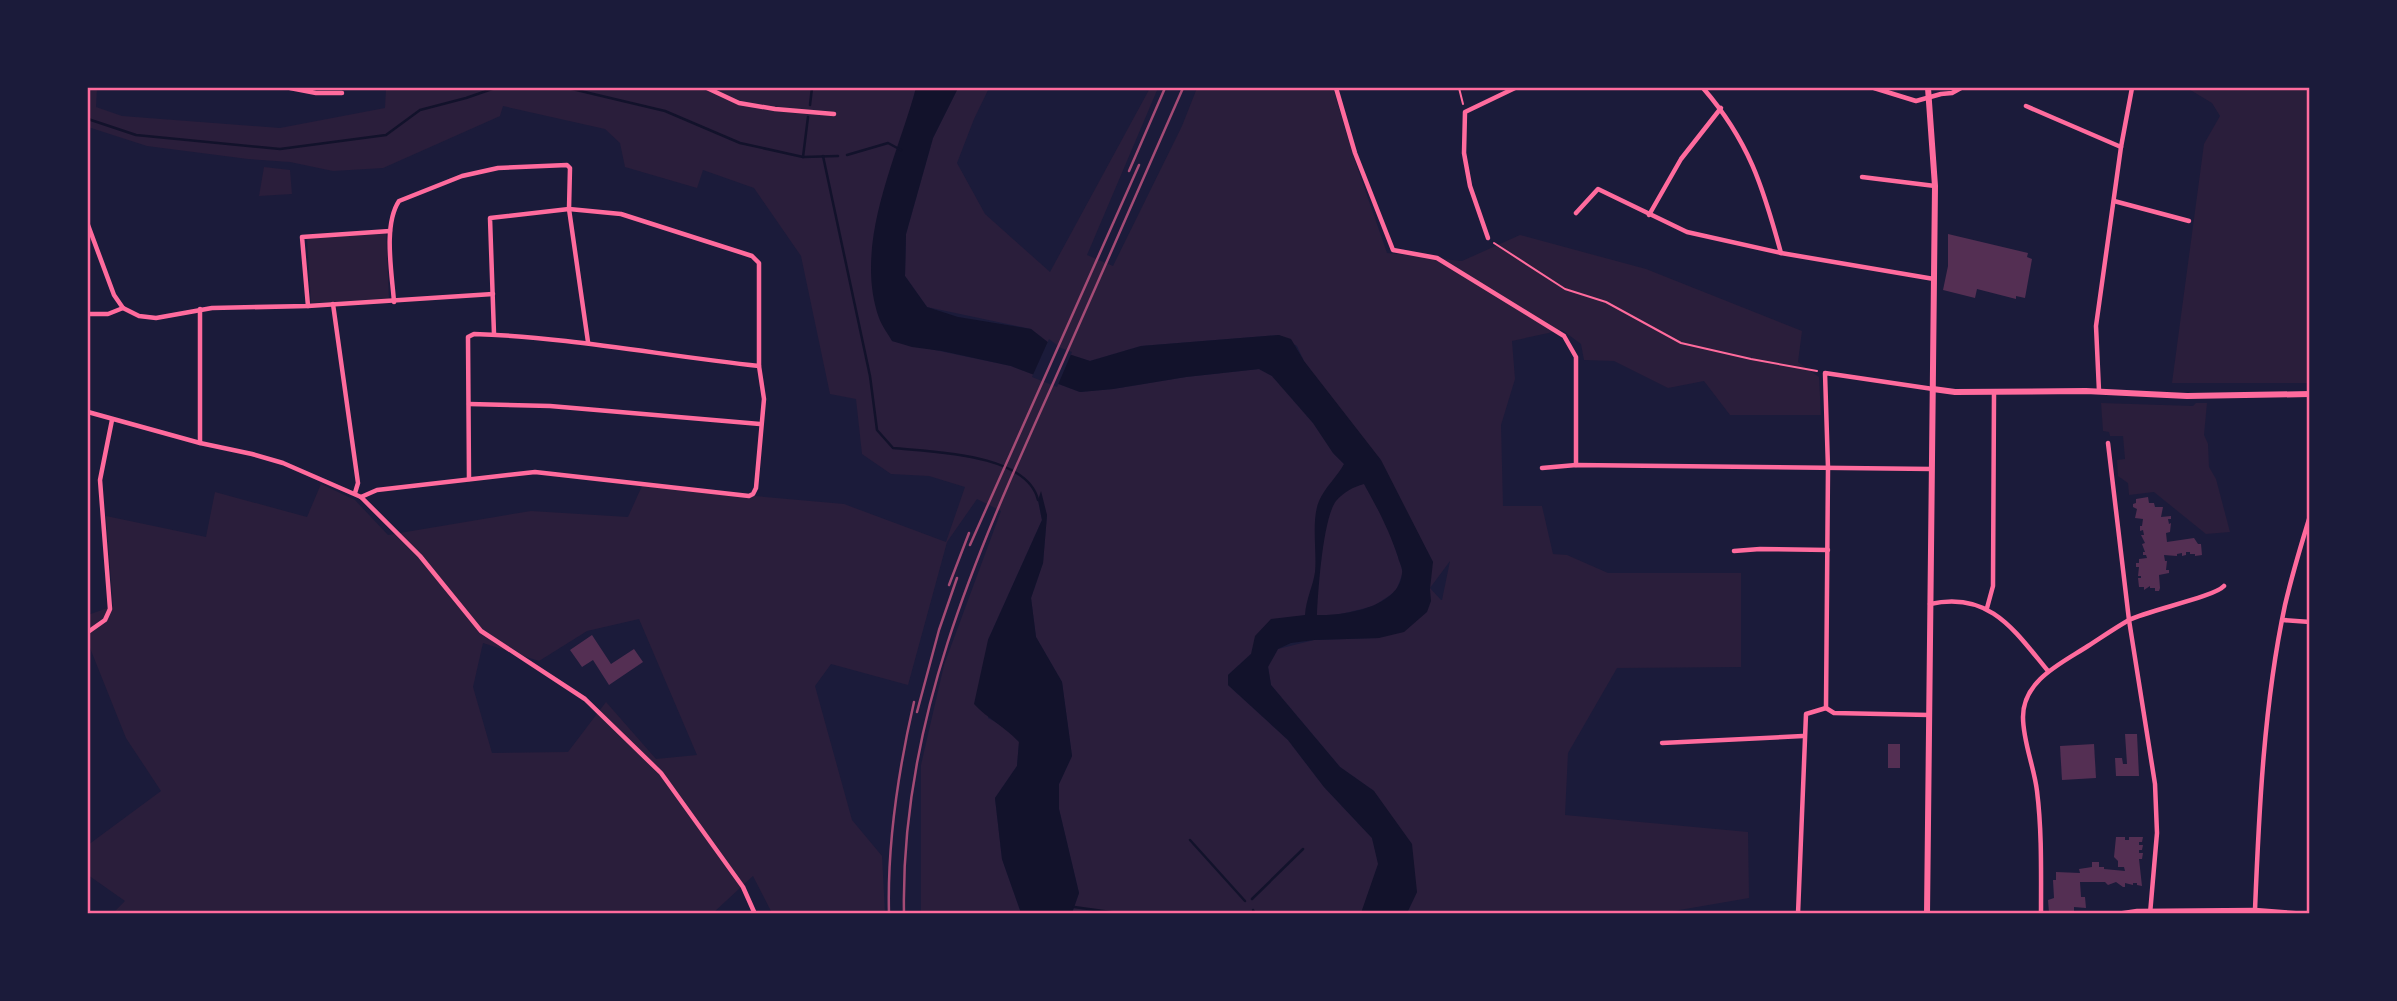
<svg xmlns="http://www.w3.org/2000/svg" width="2397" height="1001" font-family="Overpass,sans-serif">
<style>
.green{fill:#2a1e3b;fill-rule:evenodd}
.water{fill:#12122b;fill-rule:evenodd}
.pier{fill:#1b1b3a}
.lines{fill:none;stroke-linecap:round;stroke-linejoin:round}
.stream{stroke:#12122b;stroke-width:2.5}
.building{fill:#542f53}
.path{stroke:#ff6b9d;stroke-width:2}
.minor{stroke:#ff6b9d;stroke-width:4.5}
.tertiary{stroke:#ff6b9d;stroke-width:6}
.secondary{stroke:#ff6b9d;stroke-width:6}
.rail{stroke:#a44b75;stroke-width:2.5}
.neatline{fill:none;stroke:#ff6b9d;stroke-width:2.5}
</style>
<rect width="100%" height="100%" fill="#1b1b3a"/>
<g class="green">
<path d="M88,88H97L96,107L122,116L280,128L385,108L386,88H916L910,110L892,341L1011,366L1080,392L1113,389L1186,377L1259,369L1272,376L1313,423L1333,453L1363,482L1388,527L1403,572L1396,591L1374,606L1333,616L1251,654L1228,675V685L1288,740L1324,787L1372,838L1379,864L1361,914L1072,913L1079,893L1059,809V784L1072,756L1062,682L1036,637L1031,598L1043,563L1047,515L1038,500L1042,520L988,640V718L1005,727L1019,742L1017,766L995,798L1002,859L1021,913H921V765L944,665L1001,511L977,499L947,542L908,685L831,664L815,686L852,820L882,856L885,913H772L753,876L713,913L532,914L529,911L527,914L113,913L125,901L88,875V845L161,791L126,738L88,643V615L113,606L106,516L206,537L215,492L307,517L321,484L355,500L388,535L531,511L628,517L642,486L844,504L946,542L965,487L929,476L891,474L862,454L856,399L830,394L801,256L754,188L703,170L697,188L625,167L620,143L605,129L503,106L500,116L383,168L333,171L290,162L248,159L147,146L88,127ZM639,619L697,755L656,759L606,702L568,752L492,753L473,687L483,643L539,661L587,631Z"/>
<path d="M958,88H989L974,119L957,163L985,214L1050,272L1150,88H1158L1087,255L1113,266L1182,126L1197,88H1333L1353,155L1387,253L1462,261L1520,235L1646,269L1802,331L1798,362L1819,377L1821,415H1730L1704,381L1668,388L1614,361L1584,360L1581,344L1562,330L1512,341L1515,379L1501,425L1503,506H1542L1553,554L1567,555L1608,573H1741V667L1617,668L1568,753L1565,815L1748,832L1749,898L1662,913H1407L1417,892L1374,791L1340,767L1271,685L1268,666L1278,649L1314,640L1379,638L1433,562L1408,515L1304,361L1297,346L1279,335L1141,346L1090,361L1059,351L1031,329L927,307L905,276L906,234L933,138ZM1450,561L1442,600H1441L1430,588Z"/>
<polygon points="2187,88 2309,88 2309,383 2172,383 2204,144 2220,116 2212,103"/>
<polygon points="264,167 290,170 292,194 259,196"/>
<polygon points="386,232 389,299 311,303 307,238"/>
<polygon points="2101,403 2193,406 2196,403 2207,403 2204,435 2208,444 2209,467 2216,479 2230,532 2206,534 2154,492 2129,495 2128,483 2118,476 2117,460 2125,459 2123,436 2110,436 2109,432 2103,431"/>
</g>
<g class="water">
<path d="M916,88H958L933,138L906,234L905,276L927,307L958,317L1031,329L1059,351L1090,361L1141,346L1279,335L1291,339L1304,361L1381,460L1433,562L1430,589L1431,601L1427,612L1404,632L1379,638L1314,640L1291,643L1278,649L1268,667L1271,685L1340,767L1374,791L1412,844L1417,892L1407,913H1361L1378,864L1372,838L1324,787L1288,740L1228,685V675L1251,654L1255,636L1271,619L1305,615C1306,599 1313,586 1315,572C1317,551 1311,520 1319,501C1325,487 1337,477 1344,464L1333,453L1313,423L1272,376L1259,369L1186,377L1113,389L1080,392L1011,366L942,351L912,347L892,341C888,334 882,326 879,318C853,244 897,158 916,88ZM1364,484C1378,509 1389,530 1398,557C1399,562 1403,568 1402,573C1400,607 1344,616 1317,615C1318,591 1323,518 1336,501C1344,492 1353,487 1364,484Z"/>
<path d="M1041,491L1047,515L1043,563L1031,598L1036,637L1062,682L1072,756L1059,784V809L1079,893L1072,913H1021L1002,859L995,798L1017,766L1019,742C1005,727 988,719 974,704L988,640L1042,520L1038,500Z"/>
</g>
<polygon class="pier" points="1049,339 1061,348 1072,352 1057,387 1032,377"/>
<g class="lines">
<g class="stream">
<polyline points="568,88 665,111 740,143 803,157 838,156"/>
<polyline points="810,105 812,88"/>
<polyline points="88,119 136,135 280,149 386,135 420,110 466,98 495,88"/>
<polyline points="847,155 888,143 901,150"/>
<path d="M823,156L870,376L877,430L893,448C931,452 1027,453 1038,500"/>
<polyline points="803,157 808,117"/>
<polyline points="1190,840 1245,901"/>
<polyline points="1252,899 1303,849"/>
<polyline points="1074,907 1125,914"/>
<polyline points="1253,910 1255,914"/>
</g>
</g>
<g class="building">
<polygon points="1948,234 2028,253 2027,257 2032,259 2025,298 2016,296 2016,299 1977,289 1975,298 1943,290 1948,266"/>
<polygon points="2148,497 2149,503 2154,503 2155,507 2163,507 2161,517 2171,516 2171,519 2168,519 2169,524 2171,523 2170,532 2166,533 2167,542 2194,538 2198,544 2201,544 2202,555 2195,556 2195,554 2190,554 2190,552 2186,552 2186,555 2182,556 2182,553 2177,554 2177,556 2164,555 2165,561 2167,561 2166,570 2169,570 2169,573 2159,575 2160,588 2159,591 2155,591 2155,588 2150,588 2150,586 2144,590 2144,587 2139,587 2138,578 2141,578 2141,576 2138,576 2139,567 2136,567 2136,563 2139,563 2139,559 2147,558 2146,555 2143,555 2143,552 2145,552 2142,544 2145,543 2141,535 2144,535 2143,530 2140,531 2140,526 2142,526 2143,519 2135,518 2137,509 2133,507 2133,504 2136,503 2136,499"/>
<polygon points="592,635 611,664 634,649 643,662 609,685 593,660 582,667 570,650"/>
<polygon points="2125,734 2137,734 2139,776 2116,776 2115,758 2122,758 2123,764 2127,764"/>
<rect x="1888" y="744" width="12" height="24"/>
<polygon points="2094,744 2096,778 2062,780 2060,746"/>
<polygon points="2116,837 2125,837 2125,840 2129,840 2129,837 2143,837 2142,842 2139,842 2139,845 2143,845 2142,850 2139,850 2139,853 2143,853 2142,859 2139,859 2142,886 2137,885 2137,883 2133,883 2133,885 2125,883 2125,887 2123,887 2116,882 2108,885 2105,882 2080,882 2081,897 2085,897 2086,908 2074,907 2074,912 2049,913 2048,900 2054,898 2053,880 2056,880 2056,872 2080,873 2079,869 2092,867 2092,862 2099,862 2099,867 2104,867 2104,869 2125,871 2124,867 2118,867 2118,861 2114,857"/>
</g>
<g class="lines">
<g class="path">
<polyline points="1459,88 1463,104"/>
<polyline points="1494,243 1565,289 1606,302 1681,343 1751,359 1817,371"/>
</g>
<g class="minor">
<polyline points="290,88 316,93 342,93"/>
<polyline points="707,88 739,103 775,109 834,114"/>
<polyline points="1336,88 1355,153 1393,250 1437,258 1564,336 1576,357 1576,465"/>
<path d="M1703,88C1749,141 1763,187 1781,253L1934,279"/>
<polyline points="1874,88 1916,101 1941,94 1952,93 1961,88"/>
<polyline points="2026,106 2121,147"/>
<polyline points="1862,177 1935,186"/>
<polyline points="2114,201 2189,221"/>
<polyline points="1576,213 1598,189 1687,232 1781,253"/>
<polyline points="1649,215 1681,159 1721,108"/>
<polyline points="88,225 114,295 123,308 139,316 156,318 212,308 308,306 493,294"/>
<polyline points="1488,238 1470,186 1464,153 1465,112 1515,88"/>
<path d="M394,302C392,273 383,225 399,201L462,176L498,168L567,165L570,168L569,209L588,342"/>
<polyline points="333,304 358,483 355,493"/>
<polyline points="308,306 302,237 390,231"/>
<polyline points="200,309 200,443"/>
<polyline points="88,314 108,314 123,308"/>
<polyline points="2099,391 2096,326 2121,147 2132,88"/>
<polyline points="469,404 550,406 760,424"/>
<polyline points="88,412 200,443 252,454 283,463 361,497 420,556 481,631 585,699 661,773 743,887 755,914"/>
<polyline points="2108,443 2129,620 2155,784 2157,833 2150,914"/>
<polyline points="1542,468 1576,465 1932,469"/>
<path d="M469,479L468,337L474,334C570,337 664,356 759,366"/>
<polyline points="361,497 377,490 535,472 749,496 753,494 756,488 764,399 759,366 759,263 752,256 621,214 569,209 490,218 494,334"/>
<polyline points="1734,551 1760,549 1828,550"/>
<path d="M1930,604C1990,591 2014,630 2048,671"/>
<polyline points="1987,608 1993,586 1994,392"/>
<polyline points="2283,620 2310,622"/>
<polyline points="88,632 105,620 110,609 100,480 112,420"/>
<polyline points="1826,708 1828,468 1825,373 1933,389"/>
<polyline points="1826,708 1834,713 1929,715"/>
<polyline points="1662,743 1803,736"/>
<path d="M2255,910C2259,810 2264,703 2285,605C2292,575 2301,545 2310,516"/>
<polyline points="1798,914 1806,714 1826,708"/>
<path d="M2041,914C2041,873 2042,831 2037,791C2034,766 2023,742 2023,717C2023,680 2062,663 2088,646C2102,637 2115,628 2129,620C2149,610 2214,597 2224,586"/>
<polyline points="2117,914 2137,911 2255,910 2306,914"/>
</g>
<polyline class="tertiary" points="1933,389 1955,392 2086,391 2187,396 2310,394"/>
<polyline class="secondary" points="1927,914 1935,186 1928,88"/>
<g class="rail">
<polyline points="1129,171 1165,88"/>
<polyline points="970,545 1139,165"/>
<polyline points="949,585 969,533"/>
<polyline points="917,712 939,630 957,578"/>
<path d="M889,914C887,842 898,772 914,702"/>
<path d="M904,914C900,724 975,557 1051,388C1095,288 1140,188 1183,88"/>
</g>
</g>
<rect width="2397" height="1001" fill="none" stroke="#1b1b3a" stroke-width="178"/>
<rect x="89" y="89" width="2219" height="823" class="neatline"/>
</svg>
